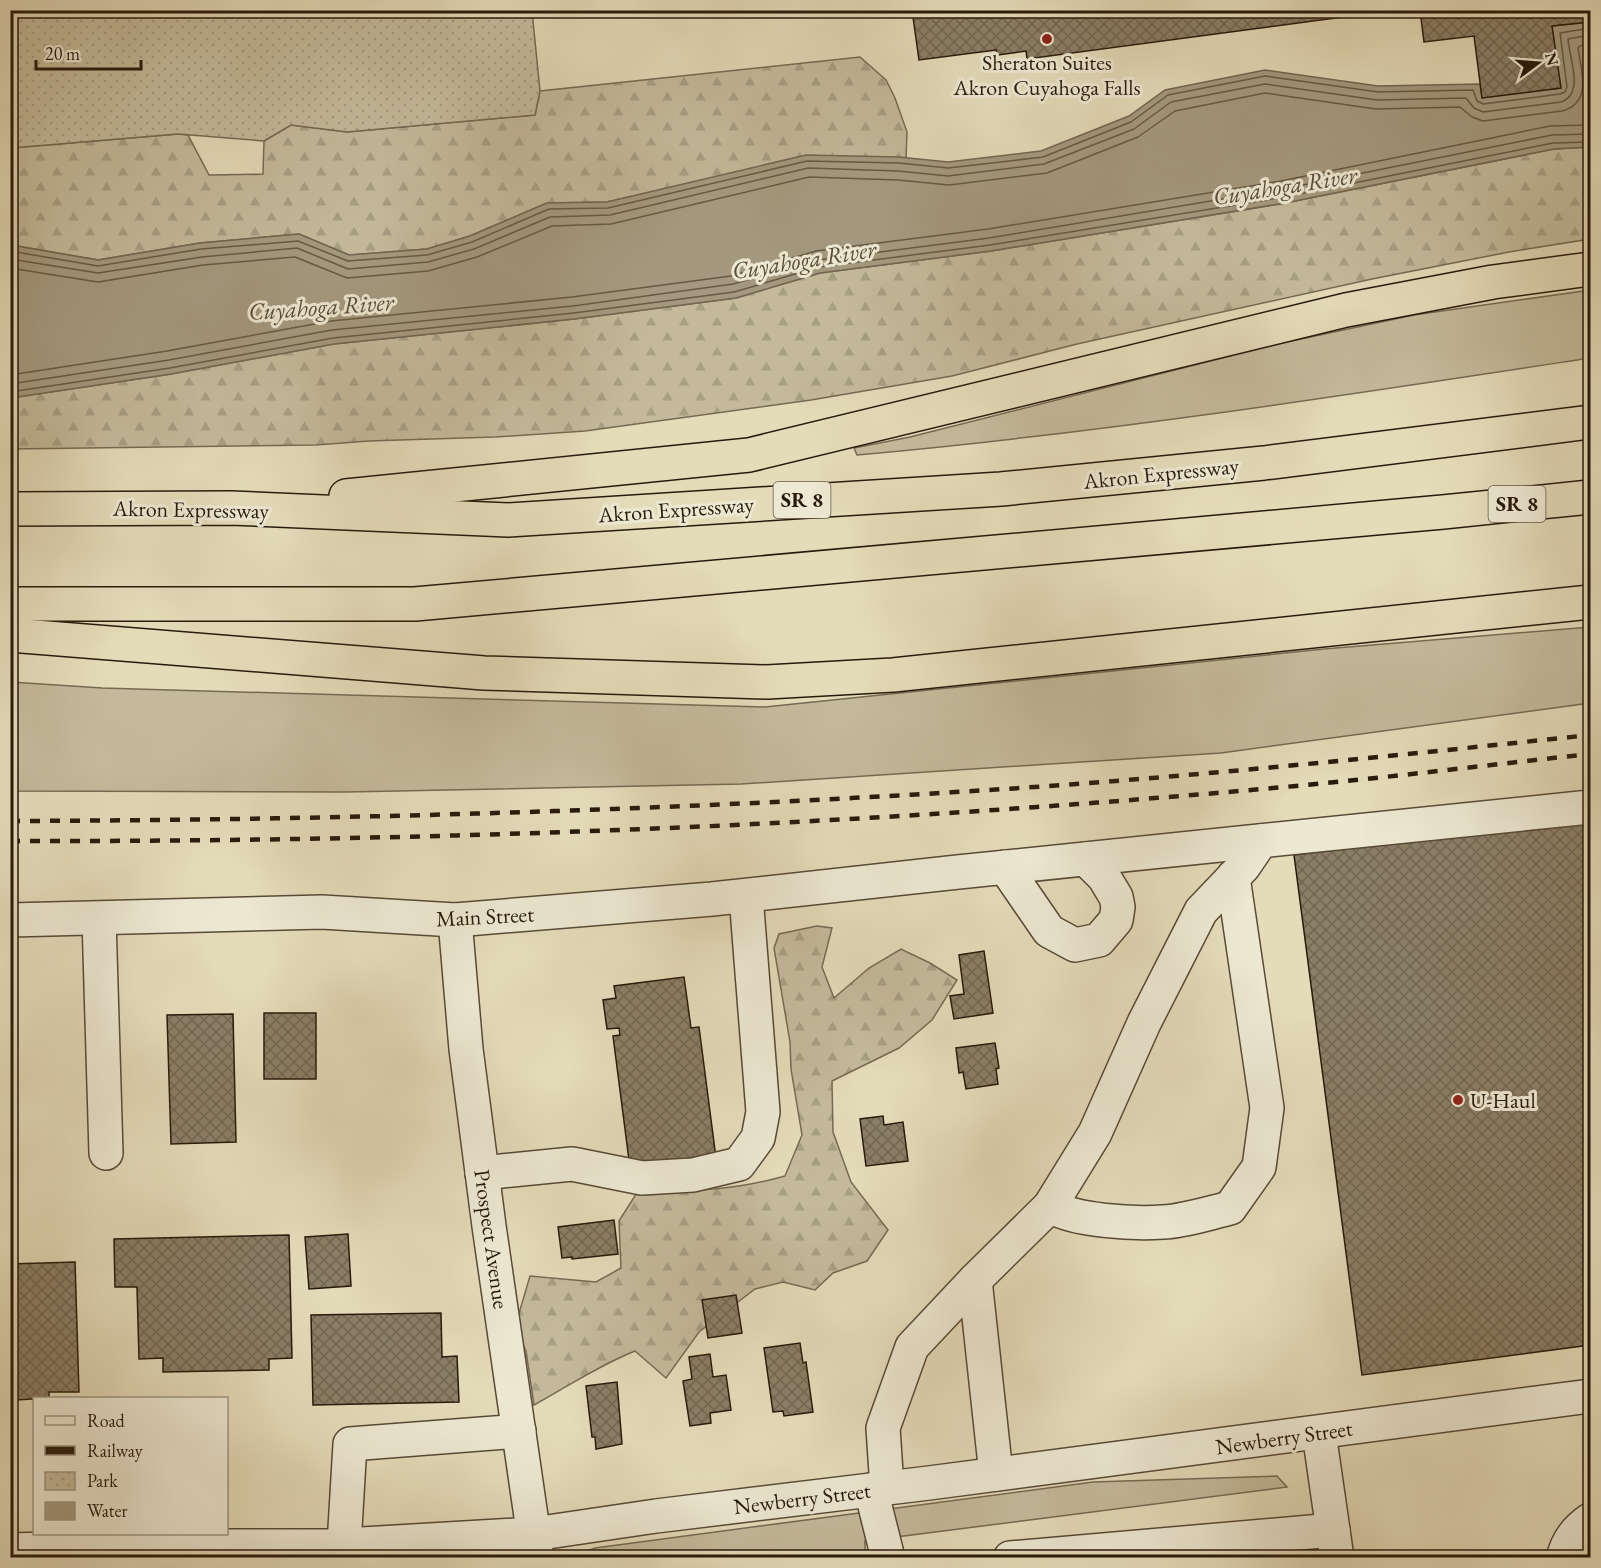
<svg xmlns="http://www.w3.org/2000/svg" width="1601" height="1568" font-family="'EB Garamond',serif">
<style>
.grass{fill:#c4ba9b;stroke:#766a53;stroke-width:1.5}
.forest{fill:url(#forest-firs);stroke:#766a53;stroke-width:1.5}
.park{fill:url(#park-dots);stroke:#766a53;stroke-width:1.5}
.water{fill:#a4997e;stroke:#726650;stroke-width:1.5}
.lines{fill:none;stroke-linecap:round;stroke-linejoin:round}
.shore{stroke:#665a44;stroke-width:1.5}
.building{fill:url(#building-cross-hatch);stroke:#281a0b;stroke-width:1.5}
.minor-casing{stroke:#574a36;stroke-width:36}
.highway-casing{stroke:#281a0b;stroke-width:36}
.minor{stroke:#ede8d2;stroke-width:33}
.highway{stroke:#e4dbb9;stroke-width:33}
.rail{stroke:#281a0b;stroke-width:4.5;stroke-dasharray:10 10;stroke-linecap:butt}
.poi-dot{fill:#8f2418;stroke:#ede8d2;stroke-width:2}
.labels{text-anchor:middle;stroke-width:6;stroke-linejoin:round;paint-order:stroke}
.shield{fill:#ede8d2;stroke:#635847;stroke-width:1.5}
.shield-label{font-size:21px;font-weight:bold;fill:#281a0b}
.poi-label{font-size:22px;fill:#281a0b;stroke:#ede8d2}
.street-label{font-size:22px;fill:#281a0b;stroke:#ede8d2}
.water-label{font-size:24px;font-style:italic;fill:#5a4d39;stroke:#ede8d2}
</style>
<defs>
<pattern id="forest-firs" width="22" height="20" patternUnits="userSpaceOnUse" patternTransform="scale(1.5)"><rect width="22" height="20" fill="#c4ba9b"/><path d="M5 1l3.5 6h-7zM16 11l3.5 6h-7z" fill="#a89f84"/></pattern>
<pattern id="park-dots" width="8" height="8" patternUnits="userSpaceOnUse" patternTransform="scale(1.5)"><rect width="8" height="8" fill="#c4ba9b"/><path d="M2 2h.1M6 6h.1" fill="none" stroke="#a89f84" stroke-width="1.8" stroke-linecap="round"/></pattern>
<pattern id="building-cross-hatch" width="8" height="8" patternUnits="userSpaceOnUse" patternTransform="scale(1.5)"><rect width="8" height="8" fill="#8a7e65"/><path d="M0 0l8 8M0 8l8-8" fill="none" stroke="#716651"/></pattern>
</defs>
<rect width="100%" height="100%" fill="#e4dbb9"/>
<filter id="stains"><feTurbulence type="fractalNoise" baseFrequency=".00333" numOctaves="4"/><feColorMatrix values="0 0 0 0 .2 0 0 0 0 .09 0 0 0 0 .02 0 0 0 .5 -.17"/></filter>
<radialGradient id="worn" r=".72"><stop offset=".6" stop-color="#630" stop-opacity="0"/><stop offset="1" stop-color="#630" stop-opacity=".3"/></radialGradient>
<g class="grass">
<path d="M1590,290V358C1347,395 1102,433 857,455L854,448L910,437L1282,343L1414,315Z"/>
<polygon points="1590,627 1590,703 1221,753 741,784 346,792 11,791 11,682 102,688 765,707 1324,649"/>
<polygon points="1277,1476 1287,1487 865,1541 865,1557 567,1558 595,1548 1093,1482"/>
</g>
<g class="forest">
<polygon points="860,57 886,80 895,98 907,132 906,158 703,180 607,202 547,203 470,236 427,249 349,255 299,234 200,243 98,260 11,245 10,148 178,134 188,135 209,175 263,174 264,141 291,125 347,132 535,115 540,91"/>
<polygon points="1590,147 1590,239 1509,252 1372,279 1077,344 952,376 811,400 585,431 495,437 369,441 316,445 11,449 11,398 171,374 334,344 574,319 736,298 820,273 991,251 1285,203 1554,149"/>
<path d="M817,926L832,928L822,967L834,998L869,968L901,949L930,963L957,980L932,1020L899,1048L832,1081L833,1132L851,1182L888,1230L867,1261L833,1273L815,1290L783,1282L755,1289L699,1332L666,1378L635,1351C600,1365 568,1386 534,1405L526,1351L515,1327L530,1276L596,1282L621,1268L619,1221L638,1191C693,1191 732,1191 785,1176L802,1135L791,1069L790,1042L774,948L779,934Z"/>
</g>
<polygon class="park" points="11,10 532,11 540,91 535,115 347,132 291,125 264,141 178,134 12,148 11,154"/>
<polygon class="water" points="1590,22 1590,147 1554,149 1285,203 991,251 820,273 736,298 574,319 334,344 171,374 11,398 11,245 98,260 200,243 299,234 349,255 427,249 470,236 547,203 607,202 806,155 899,157 948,162 1041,151 1129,116 1165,90 1265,70 1378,86 1480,84 1482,98 1560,88 1552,26"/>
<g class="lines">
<g class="shore">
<polyline points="10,251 98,266 201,249 298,241 348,261 427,255 472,242 549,209 608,208 807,161 899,163 948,168 1043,157 1131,122 1168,95 1265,76 1378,92 1473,90 1477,101 1483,104 1560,94 1565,92 1567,87 1560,33 1590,28"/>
<path d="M10,259L98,273L202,257L297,248L348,269L428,262L474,249L550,217L610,215L808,168L898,171L948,176L1044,164L1134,129L1171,102L1265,84L1377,100L1466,98L1474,108L1483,112L1561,102C1585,94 1569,57 1568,39L1590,35"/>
<path d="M10,268L98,282L203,265L295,257L347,278L428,271L477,257L552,226L611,224L809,177L898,180L949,185L1047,173L1138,137L1175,111L1265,93L1376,109L1460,107L1472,117L1483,121L1562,111C1593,103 1581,70 1578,48L1580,46L1590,44"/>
<polyline points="10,375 167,351 331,321 572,297 731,276 816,251 988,229 1281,181 1550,126 1590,125"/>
<polyline points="10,384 169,360 332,330 573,306 733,284 818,260 989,238 1283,189 1552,135 1590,134"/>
<polyline points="10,392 170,368 333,338 574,313 734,292 819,267 990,245 1284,197 1553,143 1590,142"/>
</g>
</g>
<g class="building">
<polygon points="912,10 1396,10 1027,59 1026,51 998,55 996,50 919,60"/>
<polygon points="1420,10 1590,10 1590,22 1552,26 1561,88 1482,98 1474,36 1424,42"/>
<polygon points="1590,817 1590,1345 1362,1375 1294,855"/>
<polygon points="984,951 993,1013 954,1019 950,996 964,994 959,955"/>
<polygon points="684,977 691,1028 699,1027 716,1158 630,1168 613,1036 620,1035 619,1028 607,1029 603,1000 616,998 614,986"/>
<rect x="264" y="1013" width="52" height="66"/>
<polygon points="233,1014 236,1142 171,1144 167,1015"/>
<polygon points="995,1043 999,1068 996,1069 998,1084 966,1089 963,1072 959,1073 956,1048"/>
<polygon points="883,1116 884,1125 903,1122 908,1161 866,1166 860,1119"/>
<polygon points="614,1220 618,1254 572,1259 572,1257 562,1258 558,1227"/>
<polygon points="348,1234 351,1286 309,1289 305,1237"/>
<polygon points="289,1235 292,1358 269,1359 269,1370 163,1372 163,1358 139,1359 137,1287 115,1287 114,1239"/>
<polygon points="75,1262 79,1392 49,1392 49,1398 16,1400 16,1394 10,1394 10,1264"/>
<polygon points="736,1295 742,1333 708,1338 702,1300"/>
<polygon points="441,1313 442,1357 457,1356 459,1402 313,1405 311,1315"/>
<polygon points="800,1343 803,1363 806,1362 813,1412 784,1416 783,1411 773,1412 764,1348"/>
<polygon points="710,1354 713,1377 726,1375 731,1410 710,1413 711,1423 690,1426 683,1381 692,1379 689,1357"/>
<polygon points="617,1382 622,1444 596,1449 595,1437 592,1437 586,1386"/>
</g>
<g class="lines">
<g class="minor-casing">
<g id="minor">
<polyline points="1005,867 1049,931 1075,945 1099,940 1116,920 1118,907 1116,897 1104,877 1086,859"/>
<polyline points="99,919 106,1153"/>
<polyline points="10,920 322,912 455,920 712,899 958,872 1590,807"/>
<polyline points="455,920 466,1049 489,1226 537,1558"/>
<polyline points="482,1173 572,1164 642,1178 693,1175 739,1164 758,1138 763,1112 746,896"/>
<path d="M1050,1206C1075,1221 1133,1224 1163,1222C1185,1221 1209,1213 1230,1208L1259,1167L1267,1108L1233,877"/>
<polyline points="975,1280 996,1474"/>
<polyline points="1319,1433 1337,1558"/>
<polyline points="887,1488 883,1428 912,1347 975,1280 1050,1206 1095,1133 1144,1023 1201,911 1244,866 1261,841"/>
<polyline points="871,1490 888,1558"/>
<polyline points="344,1545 350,1444 519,1431"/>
<polyline points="10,1550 158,1546 327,1546 534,1534 656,1516 929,1483 1590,1396"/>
<polyline points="1010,1558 1333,1530"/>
<path d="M1563,1558C1568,1540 1576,1530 1590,1520"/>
</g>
</g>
<g class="highway-casing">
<g id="highway">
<polyline points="346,496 749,455 1346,310 1493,282 1590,269"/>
<polyline points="10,509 231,508 508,520 1001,489 1264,463 1590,422"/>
<polyline points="10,604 415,604 1443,512 1590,497"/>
<polyline points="10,635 484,673 767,682 893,675 1590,602"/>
</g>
</g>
<use href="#minor" class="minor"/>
<use href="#highway" class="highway"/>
<g class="rail">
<path d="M10,821C347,820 684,810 1020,788C1211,775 1401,755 1590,735"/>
<path d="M10,841C443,842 875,825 1306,785C1401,776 1496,764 1590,754"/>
</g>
</g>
<g class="poi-dot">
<circle cx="1047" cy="39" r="6"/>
<circle cx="1458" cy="1100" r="6"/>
</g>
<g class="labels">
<g class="shield">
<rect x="773.5" y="482" width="57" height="36" rx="4.5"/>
<rect x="1488.5" y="486" width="57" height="36" rx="4.5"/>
</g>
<g class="shield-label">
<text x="802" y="507">SR 8</text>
<text x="1517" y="511">SR 8</text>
</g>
<g class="poi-label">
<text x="1047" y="70">Sheraton Suites<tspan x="1047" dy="25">Akron Cuyahoga Falls</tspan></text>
<text x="1470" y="1108" text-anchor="start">U-Haul</text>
</g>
<g class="street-label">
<text transform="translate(1161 473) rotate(-6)" y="8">Akron Expressway</text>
<text transform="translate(191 509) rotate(1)" y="8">Akron Expressway</text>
<text transform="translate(676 509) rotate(-4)" y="8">Akron Expressway</text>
<text transform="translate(485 916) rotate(-3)" y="8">Main Street</text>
<text transform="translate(492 1239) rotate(82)" y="8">Prospect Avenue</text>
<text transform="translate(1284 1437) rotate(-8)" y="8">Newberry Street</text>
<text transform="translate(802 1498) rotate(-7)" y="8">Newberry Street</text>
</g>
<g class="water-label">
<text transform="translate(1285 186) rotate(-9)" y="8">Cuyahoga River</text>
<text transform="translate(804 260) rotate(-9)" y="8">Cuyahoga River</text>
<text transform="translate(321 307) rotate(-4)" y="8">Cuyahoga River</text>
</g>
</g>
<rect width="1601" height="1568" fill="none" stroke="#e4dbb9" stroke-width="36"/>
<rect x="12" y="12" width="1577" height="1544" fill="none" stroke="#281a0b" stroke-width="3"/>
<rect x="18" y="18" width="1565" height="1532" fill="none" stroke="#281a0b" stroke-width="1.5"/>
<rect x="33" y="1397" width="195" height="138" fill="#ede8d2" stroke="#9e9682" stroke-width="1.5"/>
<rect x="45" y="1416" width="30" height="9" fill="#ede8d2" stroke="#9e9682" stroke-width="1.5"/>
<text x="87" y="1427" font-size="18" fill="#281a0b">Road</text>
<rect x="45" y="1446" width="30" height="9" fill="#281a0b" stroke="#9e9682" stroke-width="1.5"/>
<text x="87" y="1457" font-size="18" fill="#281a0b">Railway</text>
<rect x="45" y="1472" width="30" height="18" fill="url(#park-dots)" stroke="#9e9682" stroke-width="1.5"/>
<text x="87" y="1487" font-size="18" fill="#281a0b">Park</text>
<rect x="45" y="1502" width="30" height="18" fill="#a4997e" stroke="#9e9682" stroke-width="1.5"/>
<text x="87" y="1517" font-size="18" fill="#281a0b">Water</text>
<g transform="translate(1538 63) rotate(74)" stroke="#ede8d2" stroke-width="4.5" paint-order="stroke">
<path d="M0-4.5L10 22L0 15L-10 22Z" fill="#281a0b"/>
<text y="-9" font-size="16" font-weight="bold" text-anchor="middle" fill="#281a0b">N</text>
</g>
<path d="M36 60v9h105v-9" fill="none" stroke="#281a0b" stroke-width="3"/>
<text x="45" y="60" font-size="18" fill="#281a0b" stroke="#ede8d2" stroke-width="4.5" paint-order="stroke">20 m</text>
<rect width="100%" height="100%" filter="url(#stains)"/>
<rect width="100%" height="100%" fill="url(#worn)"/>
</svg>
